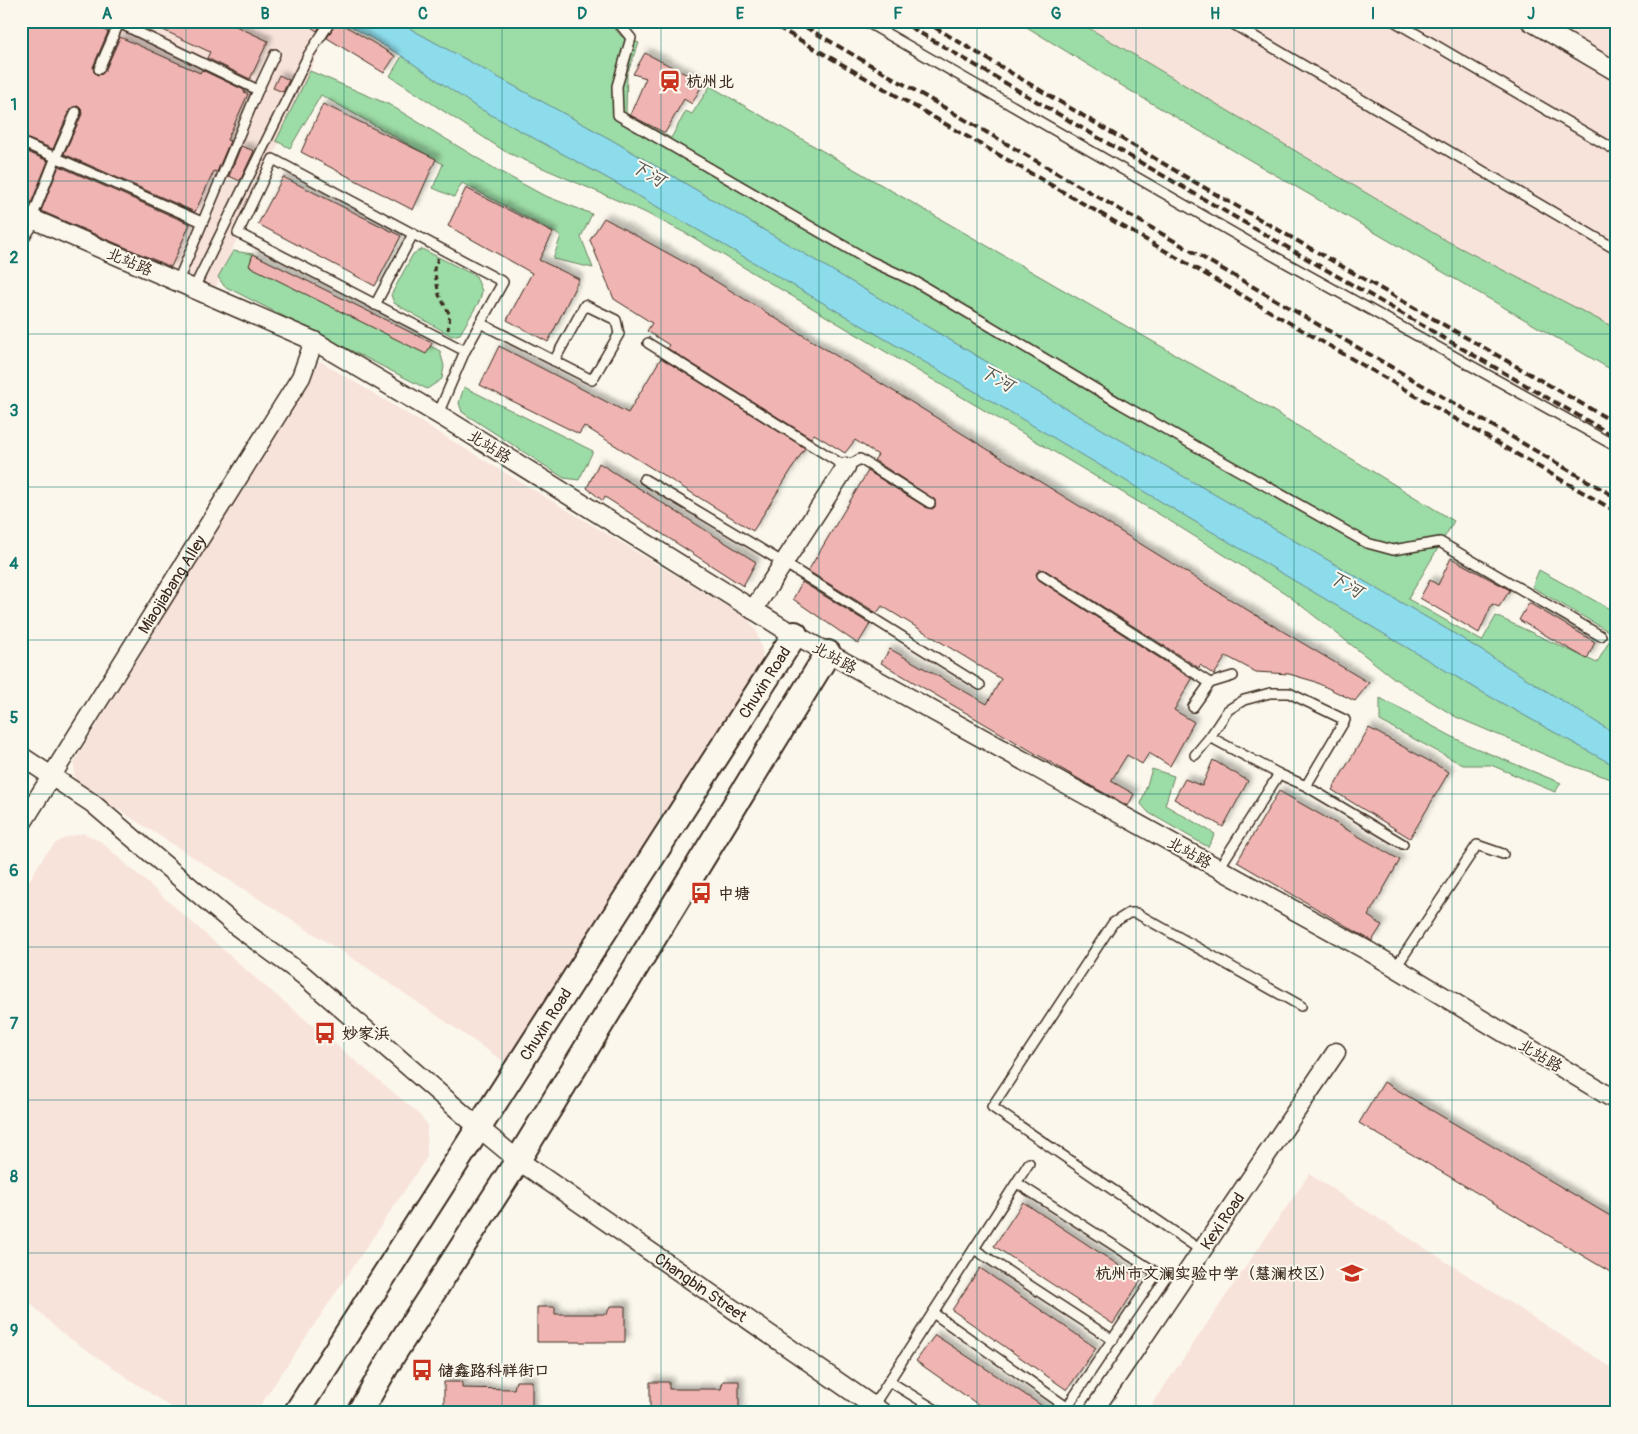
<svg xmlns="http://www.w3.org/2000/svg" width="1638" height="1434" font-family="Pangolin,'LXGW WenKai TC',sans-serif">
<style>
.built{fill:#f8e3db}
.green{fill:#9cdca6;stroke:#6c8362}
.water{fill:#8ddcec;stroke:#6c959a}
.building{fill:#f0b5b2;stroke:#3b2a1e;filter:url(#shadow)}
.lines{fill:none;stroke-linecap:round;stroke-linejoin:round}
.lane-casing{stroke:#3b2a1e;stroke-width:12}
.street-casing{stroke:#3b2a1e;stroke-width:21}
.secondary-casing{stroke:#3b2a1e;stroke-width:28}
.path{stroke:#3b2a1e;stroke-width:3;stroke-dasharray:5 4;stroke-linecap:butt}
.lane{stroke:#fbf7ec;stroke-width:9}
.street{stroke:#fbf7ec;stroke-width:18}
.secondary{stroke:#fbf7ec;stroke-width:24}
.rail{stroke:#3b2a1e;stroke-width:4;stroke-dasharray:8 4;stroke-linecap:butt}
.grid{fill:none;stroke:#0f766e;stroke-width:1;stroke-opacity:0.55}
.labels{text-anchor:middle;stroke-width:4;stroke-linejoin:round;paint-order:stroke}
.poi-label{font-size:16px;font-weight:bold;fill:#3b2a1e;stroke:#fbf7ec;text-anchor:start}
.street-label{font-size:16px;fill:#3b2a1e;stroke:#fbf7ec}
.water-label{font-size:18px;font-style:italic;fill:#505652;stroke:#fbf7ec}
.neatline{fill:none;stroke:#0f766e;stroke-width:2}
.grid-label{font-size:16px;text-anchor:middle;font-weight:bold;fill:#0f766e}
</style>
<defs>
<filter id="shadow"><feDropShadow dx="4.5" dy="-4.5" stdDeviation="2.5" flood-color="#0004"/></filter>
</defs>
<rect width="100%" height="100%" fill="#fbf7ec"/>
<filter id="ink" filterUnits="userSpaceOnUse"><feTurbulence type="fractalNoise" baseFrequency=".02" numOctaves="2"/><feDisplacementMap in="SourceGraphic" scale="10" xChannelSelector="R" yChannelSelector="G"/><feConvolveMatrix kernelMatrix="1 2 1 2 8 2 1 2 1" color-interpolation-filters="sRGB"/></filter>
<g filter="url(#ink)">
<g class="built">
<polygon points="21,21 332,21 212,296 21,208"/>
<polygon points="1077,21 1617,21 1617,329 1447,241"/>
<polygon points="320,361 748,619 756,630 763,653 755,686 539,1057 506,1063 366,967 78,784 74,776 74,762"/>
<polygon points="83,833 100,841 253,976 416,1111 427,1124 427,1157 255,1413 179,1413 59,1331 21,1294 21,894 44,856 56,843 67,837"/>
<polygon points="1309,1174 1617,1371 1617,1413 1146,1413"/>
</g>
<g class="green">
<polygon points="396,21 608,21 621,36 639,43 627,74 626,113 671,138 686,111 692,114 710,86 1275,412 1454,521 1408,599 1482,641 1496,616 1597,663 1613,634 1532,587 1539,570 1617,613 1617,735 1450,631 1036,391 610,139"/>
<polygon points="1017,21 1077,21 1447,241 1617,329 1617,373 1129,90"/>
<polygon points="402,56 475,106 609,179 698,230 995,403 1482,692 1617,767 1617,781 1567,764 1456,717 1395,679 1285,593 1162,516 691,236 644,212 506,152 390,76"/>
<polygon points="310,71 390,105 497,170 543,195 592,214 581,237 593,268 553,259 561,236 462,183 454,197 433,188 443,164 321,95 290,148 276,141"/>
<polygon points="422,249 476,276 482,291 480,300 460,334 452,336 394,303 391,295 413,254"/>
<polygon points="233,251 253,254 440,351 444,366 442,379 427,389 224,286 218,277"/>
<polygon points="464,387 593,451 579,480 564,478 462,412 459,403"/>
<polygon points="1380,698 1466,744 1561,783 1555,792 1491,765 1463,765 1380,721"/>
<polygon points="1152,769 1174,776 1165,805 1215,834 1208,847 1149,813 1141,804"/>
</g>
<polygon class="water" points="342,21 396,21 610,139 1036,391 1450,631 1617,735 1617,767 1482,692 995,403 698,230 609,179 475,106 402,56"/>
<g class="building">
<polygon points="21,21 108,21 104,30 108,32 93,67 94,72 97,75 102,74 105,71 120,37 200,73 202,70 244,90 244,92 248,94 227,140 230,141 217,172 214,171 195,212 64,154 82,114 81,109 78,106 73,107 70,109 53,149 21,136"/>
<polygon points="144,21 225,21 268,41 250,79 207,58 210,52"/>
<polygon points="302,21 323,21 317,31"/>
<polygon points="337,21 395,56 384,73 327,38"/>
<polygon points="645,53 703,83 692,104 684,99 665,133 630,115 646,78 633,74"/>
<polygon points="279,75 289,80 283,92 273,88"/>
<polygon points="323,104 436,159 413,210 301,152"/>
<polygon points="241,146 254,151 240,181 229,176"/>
<polygon points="21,149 48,161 30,206 21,203"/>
<polygon points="59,166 190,224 171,267 41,211"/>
<polygon points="283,177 401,236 375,286 258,224"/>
<polygon points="466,188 553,233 539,260 579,279 548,342 507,320 532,273 448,226"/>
<polygon points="604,218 691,266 1254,614 1369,683 1355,701 1313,681 1289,674 1256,672 1226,656 1214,675 1200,665 1199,668 1045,570 1040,569 1036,574 1039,580 1192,679 1174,710 1194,722 1170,766 1149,753 1142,764 1127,755 1111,781 1134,794 1128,806 1084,782 881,663 890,649 987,704 1001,679 882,606 877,613 808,571 868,471 927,508 932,509 935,507 935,500 874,460 878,455 855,440 845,453 814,434 811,438 667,348 669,345 647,331 652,323 614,299 590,240"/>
<polygon points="253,254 432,343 426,354 249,266"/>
<polygon points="499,346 628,413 661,358 805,448 753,531 584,426 579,434 480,385"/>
<polygon points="599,463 756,562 743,586 605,497 603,501 587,488"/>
<polygon points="1451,558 1510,590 1499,607 1492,604 1479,633 1420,598 1430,580 1438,585"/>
<polygon points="802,582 870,624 858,644 793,599"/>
<polygon points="1529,603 1595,642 1587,659 1519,620"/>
<polygon points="1369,728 1449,772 1410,838 1332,790"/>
<polygon points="1213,760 1248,781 1223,827 1174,799 1185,779 1202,786"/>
<polygon points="1279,791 1400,860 1368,916 1382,925 1372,941 1237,862"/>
<polygon points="1384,1082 1617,1220 1617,1276 1359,1123"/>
<polygon points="1023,1202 1141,1280 1113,1324 994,1246"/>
<polygon points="980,1268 1096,1348 1067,1390 952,1310"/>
<polygon points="610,1306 625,1306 625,1342 537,1342 537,1307 555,1307 555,1314 607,1314"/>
<polygon points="935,1335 1053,1413 990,1413 916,1361"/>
<polygon points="516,1381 532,1381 532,1413 444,1413 444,1382 462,1382 462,1388 514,1389"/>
<polygon points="723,1381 739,1381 739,1413 650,1413 650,1382 669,1382 669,1389 721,1389"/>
</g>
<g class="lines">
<g class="lane-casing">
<g id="lane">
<polyline points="115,21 258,90"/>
<polyline points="617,21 631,38 617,86 618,115 868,260 916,282 1121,404 1367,543 1393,550 1440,542 1601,636"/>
<polyline points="865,21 1254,245 1617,447"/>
<polyline points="1228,21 1617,250"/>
<polyline points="1394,21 1617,151"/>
<polyline points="99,69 119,23"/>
<polyline points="21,142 202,222"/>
<polyline points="32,218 56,157 76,112"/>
<polyline points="178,281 258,90 275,54"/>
<polyline points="194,288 309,54 331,21"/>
<polyline points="375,305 413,234"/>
<polyline points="480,323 592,380 619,334 616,320 585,305 554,361"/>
<polyline points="648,343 846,467 860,459 930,503"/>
<polyline points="438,414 465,351 503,282 273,159 238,233 465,351"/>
<polyline points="644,479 784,563 980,685"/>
<polyline points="1042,575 1210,683 1233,676"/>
<polyline points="1193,707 1210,683"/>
<polyline points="1195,755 1210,737"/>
<polyline points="1306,786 1345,720 1289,693 1270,693 1244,700 1228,710 1210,737 1279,774 1306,786 1403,844"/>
<polyline points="1219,868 1279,774"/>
<polyline points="1396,967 1477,845 1503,854"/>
<polyline points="1017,1183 1157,1273 1063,1413"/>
<polyline points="974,1249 1113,1340"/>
<polyline points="1202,1251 992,1107 1113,923 1129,913 1136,913 1301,1006"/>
<polyline points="933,1313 1068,1408"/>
<polyline points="889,1381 941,1413"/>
<polyline points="873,1406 1029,1163"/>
</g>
</g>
<g class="street-casing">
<g id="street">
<polyline points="1530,21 1617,72"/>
<polyline points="21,214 314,341 446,419 781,627 1370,952 1617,1101"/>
<polyline points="21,235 32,218"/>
<polyline points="753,610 846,467"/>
<path id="s1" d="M21,756L92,803L235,925L303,975L478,1127L518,1160L883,1413"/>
<path id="s2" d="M21,825L301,377L314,341"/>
<path id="s3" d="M1092,1413L1336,1052"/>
</g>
</g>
<g class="secondary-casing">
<g id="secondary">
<path id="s4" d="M296,1413L795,634"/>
<polyline points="359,1413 394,1353 518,1160 828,653"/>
</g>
</g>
<polyline class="path" points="438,258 434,269 439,295 450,315 448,330"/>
<use href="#lane" class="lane"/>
<use href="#street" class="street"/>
<use href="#secondary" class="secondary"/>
<g class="rail">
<polyline points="767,21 1617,512"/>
<polyline points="795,21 1617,498"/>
<polyline points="900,21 1138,161 1617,438"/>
<polyline points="924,21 1186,177 1617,424"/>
</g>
</g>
</g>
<path class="grid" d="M186,21V1413M344,21V1413M502,21V1413M661,21V1413M819,21V1413M977,21V1413M1136,21V1413M1294,21V1413M1452,21V1413M21,181H1617M21,334H1617M21,487H1617M21,640H1617M21,794H1617M21,947H1617M21,1100H1617M21,1253H1617"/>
<defs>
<g id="station-bare" transform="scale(1.725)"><path d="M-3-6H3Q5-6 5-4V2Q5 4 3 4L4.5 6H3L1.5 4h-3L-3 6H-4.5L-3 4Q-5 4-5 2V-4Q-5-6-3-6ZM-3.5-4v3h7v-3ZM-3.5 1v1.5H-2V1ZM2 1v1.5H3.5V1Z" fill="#c8321e" stroke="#fbf7ec" stroke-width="2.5" paint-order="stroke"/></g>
<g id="bus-bare" transform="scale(1.725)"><path d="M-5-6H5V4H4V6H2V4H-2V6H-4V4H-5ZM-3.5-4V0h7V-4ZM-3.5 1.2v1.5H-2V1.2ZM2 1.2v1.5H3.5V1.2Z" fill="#c8321e" stroke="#fbf7ec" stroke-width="2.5" paint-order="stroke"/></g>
<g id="school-bare" transform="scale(1.725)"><path d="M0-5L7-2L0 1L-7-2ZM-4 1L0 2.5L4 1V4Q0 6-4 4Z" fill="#c8321e" stroke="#fbf7ec" stroke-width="2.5" paint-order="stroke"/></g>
</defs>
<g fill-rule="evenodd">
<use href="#station-bare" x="670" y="81"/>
<use href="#bus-bare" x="701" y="893"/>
<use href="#bus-bare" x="325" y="1033"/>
<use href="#school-bare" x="1352" y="1273"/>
<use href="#bus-bare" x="422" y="1370"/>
</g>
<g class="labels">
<g class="poi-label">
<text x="686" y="87">杭州北</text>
<text x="718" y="899">中塘</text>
<text x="342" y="1039">妙家浜</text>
<text x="1335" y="1279" text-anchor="end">杭州市文澜实验中学（慧澜校区）</text>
<text x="438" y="1376">储鑫路科祥街口</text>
</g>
<g class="street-label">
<text transform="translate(130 261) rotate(23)" y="6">北站路</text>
<text transform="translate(490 446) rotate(32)" y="6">北站路</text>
<text dy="6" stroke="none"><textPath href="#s2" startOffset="284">Miaojiabang Alley</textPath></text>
<text transform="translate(835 657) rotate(29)" y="6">北站路</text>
<text dy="6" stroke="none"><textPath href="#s4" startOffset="868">Chuxin Road</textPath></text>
<text transform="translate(1190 852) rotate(29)" y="6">北站路</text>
<text dy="6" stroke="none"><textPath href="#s4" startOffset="462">Chuxin Road</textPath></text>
<text transform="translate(1541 1055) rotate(31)" y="6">北站路</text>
<text dy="6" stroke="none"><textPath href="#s3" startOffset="232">Kexi Road</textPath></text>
<text dy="6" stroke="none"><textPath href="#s1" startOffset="864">Changbin Street</textPath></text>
</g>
<g class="water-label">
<text transform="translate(648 173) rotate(30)" y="6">下河</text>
<text transform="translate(997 378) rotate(30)" y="6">下河</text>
<text transform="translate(1346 584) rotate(30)" y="6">下河</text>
</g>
</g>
<rect width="1638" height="1434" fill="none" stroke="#fbf7ec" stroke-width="55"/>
<rect x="28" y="28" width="1582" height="1378" class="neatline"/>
<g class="grid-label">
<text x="107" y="19">A</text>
<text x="265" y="19">B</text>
<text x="423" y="19">C</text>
<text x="582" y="19">D</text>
<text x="740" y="19">E</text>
<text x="898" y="19">F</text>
<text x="1056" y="19">G</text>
<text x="1215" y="19">H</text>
<text x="1373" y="19">I</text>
<text x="1531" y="19">J</text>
<text x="14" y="110">1</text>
<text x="14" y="263">2</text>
<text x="14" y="416">3</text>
<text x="14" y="569">4</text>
<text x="14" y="723">5</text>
<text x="14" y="876">6</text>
<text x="14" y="1029">7</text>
<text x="14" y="1182">8</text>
<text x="14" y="1336">9</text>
</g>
</svg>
